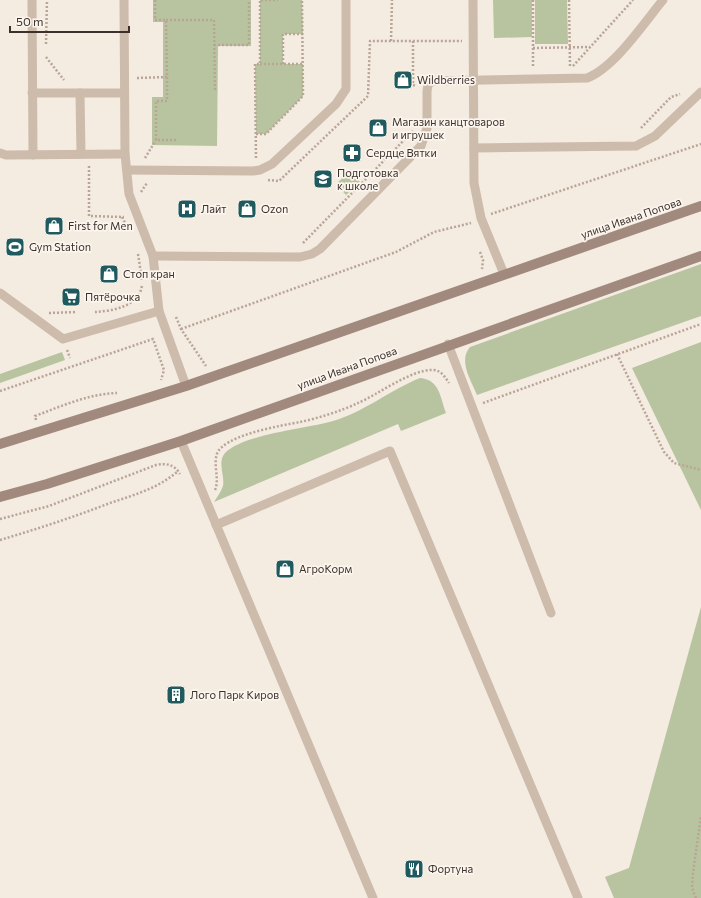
<svg xmlns="http://www.w3.org/2000/svg" width="701" height="898" font-family="Commissioner,sans-serif">
<style>
.green{fill:#b8c4a0}
.lines{fill:none;stroke-linecap:round;stroke-linejoin:round}
.path{stroke:#b9a596;stroke-width:2.5;stroke-dasharray:2 2;stroke-linecap:butt}
.service{stroke:#cdbbac;stroke-width:9}
.secondary{stroke:#a18a7d;stroke-width:10}
.labels{text-anchor:middle;stroke-width:3.5;stroke-linejoin:round;paint-order:stroke}
.poi-label{font-size:11px;fill:#3b302b;stroke:#fbf5ee;text-anchor:start}
.street-label{font-size:11px;fill:#3b302b;stroke:#fbf5ee}
</style>
<rect width="100%" height="100%" fill="#f4ebe1"/>
<g class="green">
<polygon points="153,0 251,0 251,46 218,46 217,146 152,145 152,97 163,97 163,22 153,22"/>
<polygon points="260,0 302,0 303,34 283,34 283,64 303,64 303,96 266,134 256,134 255,64 260,64"/>
<polygon points="493,0 532,0 532,37 494,38"/>
<polygon points="535,0 567,0 568,44 535,44"/>
<polygon points="350,171 360,182 346,195 336,184"/>
<path d="M701,264V316L477,395C471,380 458,361 470,347Z"/>
<polygon points="701,342 701,510 632,368"/>
<polygon points="62,352 65,360 0,383 0,374"/>
<path d="M420,378C440,380 440,397 446,413L401,431L398,424L214,502C217,497 221,492 223,486C225,476 217,462 225,453C244,434 305,429 333,421C364,412 390,390 420,378Z"/>
<polygon points="701,607 701,898 614,898 605,877 629,868"/>
</g>
<g class="lines">
<g class="path">
<polyline points="533,0 533,68"/>
<polyline points="569,0 570,67"/>
<polyline points="166,20 214,20 215,92"/>
<polyline points="391,41 392,0"/>
<polyline points="413,41 413,85 416,86"/>
<polyline points="46,44 47,0"/>
<polyline points="214,45 249,45 249,0"/>
<polyline points="533,48 590,47"/>
<polyline points="46,57 64,80"/>
<polyline points="260,64 303,64"/>
<polyline points="283,64 283,34 303,34"/>
<polyline points="573,66 633,0"/>
<polyline points="167,77 167,101 156,101 156,140 176,140"/>
<polyline points="137,78 167,77 166,20 155,20 155,0"/>
<polyline points="641,128 671,97 680,94"/>
<polyline points="256,134 266,134 303,96 302,0"/>
<polyline points="145,158 156,140"/>
<polyline points="256,158 255,64 260,64 260,0 278,0"/>
<polyline points="89,166 89,216 124,217"/>
<polyline points="268,180 279,181 368,96 370,41 462,41"/>
<polyline points="141,192 147,183"/>
<polyline points="491,214 701,144"/>
<polyline points="122,217 128,229"/>
<polyline points="303,243 413,131"/>
<polyline points="480,252 483,260 482,269"/>
<polyline points="138,254 142,280"/>
<path d="M95,312C113,311 140,306 142,285"/>
<polyline points="49,313 77,312"/>
<polyline points="176,317 181,329 206,366"/>
<polyline points="181,329 396,252 434,232 471,223"/>
<polyline points="67,350 70,358"/>
<polyline points="617,354 664,452 674,463 701,470"/>
<polyline points="0,391 153,339 164,370 161,380"/>
<polyline points="483,403 701,324"/>
<path d="M36,420L35,416C62,406 88,394 117,393"/>
<path d="M215,490C221,477 209,457 222,447C238,433 279,426 300,422C319,418 341,411 358,403C377,395 412,369 433,370C441,370 445,377 449,383"/>
<path d="M0,519L49,506L156,465C166,463 174,464 180,474"/>
<path d="M0,540C37,529 74,517 110,503C134,495 159,488 178,471"/>
<polyline points="696,898 692,888 693,873 701,816"/>
</g>
<g class="service">
<polyline points="32,0 33,155"/>
<polyline points="124,0 125,154 129,194 153,256 159,311 186,386"/>
<polyline points="473,0 474,183 481,218 504,274"/>
<polyline points="32,93 80,93"/>
<polyline points="474,148 636,146 655,136 701,92"/>
<polyline points="0,153 6,155 125,154"/>
<polyline points="81,154 80,93 124,93"/>
<polyline points="127,170 253,171 260,170 272,164 336,104 346,89 346,0"/>
<path d="M153,256L300,257L312,254L320,249L421,146L427,128V91L428,85L432,81L587,78C614,68 644,23 663,0"/>
<polyline points="0,293 63,339 159,311"/>
<polyline points="448,344 551,613"/>
<polyline points="181,441 373,898"/>
<polyline points="216,525 390,451 578,898"/>
</g>
<g class="secondary">
<polyline points="0,444 186,386 701,206"/>
<polyline points="0,497 47,484 181,441 701,256"/>
</g>
</g>
<defs>
<g id="shop-square" transform="scale(1)"><rect x="-9" y="-9" width="18" height="18" rx="4" fill="#1f5a5e" stroke="#fbf5ee"/><path d="M-5-2.5h2.3a2.7 3.5 0 0 1 5.4 0H5L5.5 6h-11ZM-1.5-2.5h3a1.5 2.3 0 0 0-3 0Z" fill="#fff"/></g>
<g id="pharmacy-square" transform="scale(1)"><rect x="-9" y="-9" width="18" height="18" rx="4" fill="#1f5a5e" stroke="#fbf5ee"/><path d="M-2-6h4v4h4v4h-4v4h-4v-4h-4v-4h4Z" fill="#fff"/></g>
<g id="school-square" transform="scale(1)"><rect x="-9" y="-9" width="18" height="18" rx="4" fill="#1f5a5e" stroke="#fbf5ee"/><path d="M0-5L7-2L0 1L-7-2ZM-4 1L0 2.5L4 1V4Q0 6-4 4Z" fill="#fff"/></g>
<g id="hospital-square" transform="scale(1)"><rect x="-9" y="-9" width="18" height="18" rx="4" fill="#1f5a5e" stroke="#fbf5ee"/><path d="M-5-5h3v3.5h4V-5h3V5h-3V1.5h-4V5h-3Z" fill="#fff"/></g>
<g id="stadium-square" transform="scale(1)"><rect x="-9" y="-9" width="18" height="18" rx="4" fill="#1f5a5e" stroke="#fbf5ee"/><path d="M0-5a6.5 5 0 1 0 0 10a6.5 5 0 1 0 0-10ZM-3.5-1.8h7v3.6h-7Z" fill="#fff"/></g>
<g id="supermarket-square" transform="scale(1)"><rect x="-9" y="-9" width="18" height="18" rx="4" fill="#1f5a5e" stroke="#fbf5ee"/><path d="M-6-5.5h2.5l.6 2H6L4.5 2H-2.5L-4.4-4H-6ZM-1.5 3.2a1.3 1.3 0 1 0 .1 0ZM3 3.2a1.3 1.3 0 1 0 .1 0Z" fill="#fff"/></g>
<g id="building-square" transform="scale(1)"><rect x="-9" y="-9" width="18" height="18" rx="4" fill="#1f5a5e" stroke="#fbf5ee"/><path d="M-4-6H4V6H1V3H-1V6H-4ZM-2.5-4.3h1.7v1.8h-1.7ZM.8-4.3h1.7v1.8H.8ZM-2.5-1h1.7V.8h-1.7ZM.8-1h1.7V.8H.8Z" fill="#fff"/></g>
<g id="restaurant-square" transform="scale(1)"><rect x="-9" y="-9" width="18" height="18" rx="4" fill="#1f5a5e" stroke="#fbf5ee"/><path d="M-5-6h1v4h1v-4h1v4h1v-4h1v5L-1.5 .5V6h-2V.5L-5-1ZM5-6V6H3V1.5H1.5Q1.5-4 5-6Z" fill="#fff"/></g>
</defs>
<g fill-rule="evenodd">
<use href="#shop-square" x="403" y="80"/>
<use href="#shop-square" x="378" y="128"/>
<use href="#pharmacy-square" x="352" y="153"/>
<use href="#school-square" x="323" y="179"/>
<use href="#hospital-square" x="187" y="209"/>
<use href="#shop-square" x="247" y="209"/>
<use href="#shop-square" x="54" y="226"/>
<use href="#stadium-square" x="15" y="247"/>
<use href="#shop-square" x="109" y="274"/>
<use href="#supermarket-square" x="71" y="297"/>
<use href="#shop-square" x="285" y="569"/>
<use href="#building-square" x="176" y="695"/>
<use href="#restaurant-square" x="414" y="869"/>
</g>
<g class="labels">
<g class="poi-label">
<text x="417" y="84">Wildberries</text>
<text x="392" y="126">Магазин канцтоваров<tspan x="392" dy="13">и игрушек</tspan></text>
<text x="366" y="157">Сердце Вятки</text>
<text x="337" y="177">Подготовка<tspan x="337" dy="13">к школе</tspan></text>
<text x="201" y="213">Лайт</text>
<text x="261" y="213">Ozon</text>
<text x="68" y="230">First for Men</text>
<text x="29" y="251">Gym Station</text>
<text x="123" y="278">Стоп кран</text>
<text x="85" y="301">Пятёрочка</text>
<text x="299" y="573">АгроКорм</text>
<text x="190" y="699">Лого Парк Киров</text>
<text x="428" y="873">Фортуна</text>
</g>
<g class="street-label">
<text transform="translate(631 218) rotate(-19)" y="4">улица Ивана Попова</text>
<text transform="translate(347 368) rotate(-20)" y="4">улица Ивана Попова</text>
</g>
</g>
<path d="M10 26v6h119v-6" fill="none" stroke="#3b302b" stroke-width="2"/>
<text x="16" y="26" font-size="12" fill="#3b302b" stroke="#fbf5ee" stroke-width="3" paint-order="stroke">50 m</text>
</svg>
